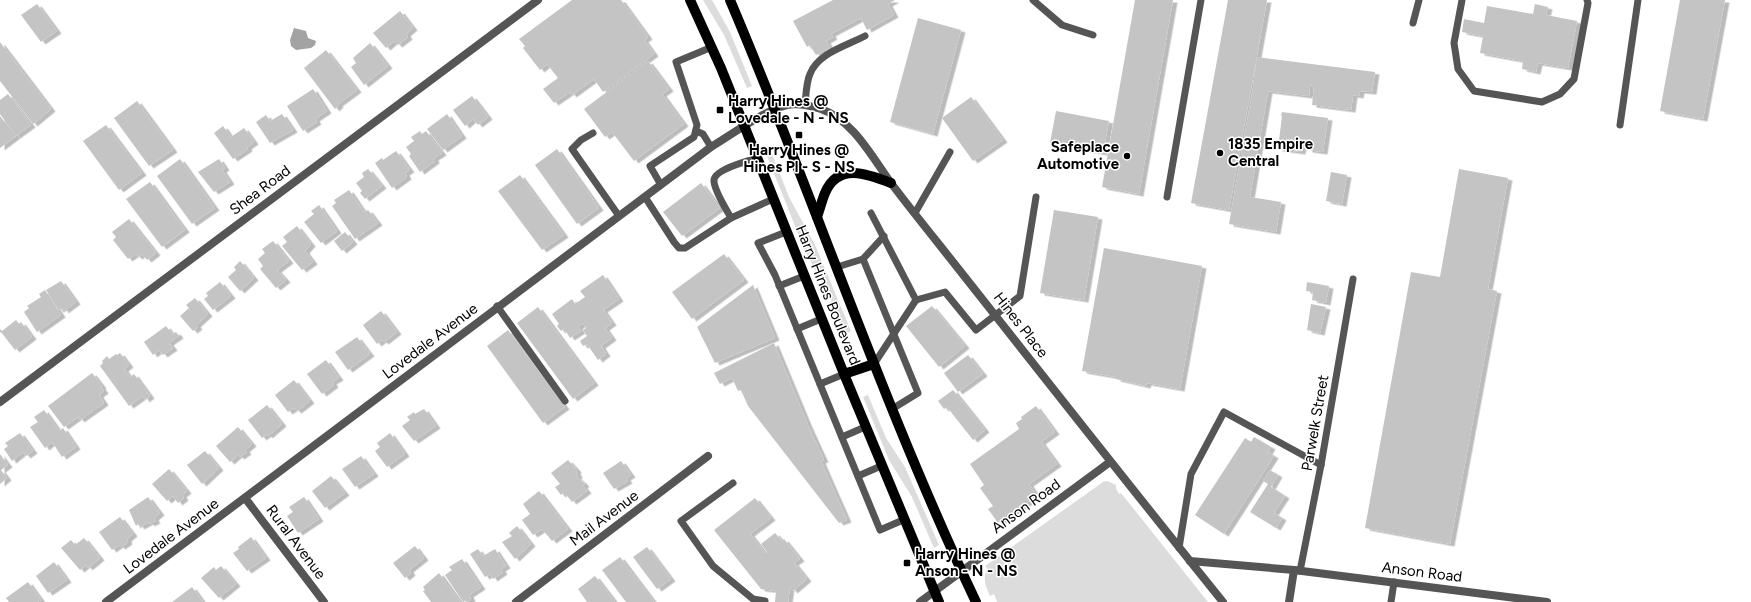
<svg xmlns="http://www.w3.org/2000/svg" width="1751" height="602" font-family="Figtree,sans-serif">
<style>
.green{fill:#dcdcdc}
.water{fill:#a3a3a3}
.building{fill:#c4c4c4;filter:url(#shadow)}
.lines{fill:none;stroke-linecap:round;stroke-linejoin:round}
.service{stroke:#555;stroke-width:7}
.minor{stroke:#555;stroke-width:8}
.primary{stroke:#000;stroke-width:10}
.poi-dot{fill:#000;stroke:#fff;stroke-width:1.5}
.labels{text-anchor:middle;stroke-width:3;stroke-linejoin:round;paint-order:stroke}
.poi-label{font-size:15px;font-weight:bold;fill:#000;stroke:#fff;text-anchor:start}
.street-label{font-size:15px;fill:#000;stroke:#fff}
</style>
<defs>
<filter id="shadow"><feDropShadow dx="4.5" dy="2.5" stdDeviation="0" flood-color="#0004"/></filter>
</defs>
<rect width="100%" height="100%" fill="#fff"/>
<g class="green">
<polygon points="703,0 712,0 730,32 752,86 747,88 724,35"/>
<polygon points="770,149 789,197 815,245 851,331 845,334 828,293 805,251 765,151"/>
<polygon points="868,395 886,438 905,467 939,545 934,548 912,497 889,460 863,397"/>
<path d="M1107,481L1116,485V488L1119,494L1121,493L1208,602H997L994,594L990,596C985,585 983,579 987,568L985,566L1103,482Z"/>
</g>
<polygon class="water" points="294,28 306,31 308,38 316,41 315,45 311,48 296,50 291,46 290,40"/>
<g class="building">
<polygon points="572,0 621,0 648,37 644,40 654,54 603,92 594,79 572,95 570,92 554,103 543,89 558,78 547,64 540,70 523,48 525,46 519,39"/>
<polygon points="833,0 895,0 888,4 894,15 867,30 861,18 831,34 833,37 826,41 830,48 816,55 810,45 807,47 793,21"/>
<polygon points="1135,0 1173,0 1139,194 1102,187"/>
<polygon points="1228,0 1267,0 1229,210 1191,203"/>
<polygon points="1680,0 1725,0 1703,119 1660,111"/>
<polygon points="37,4 57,31 41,42 21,15"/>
<polygon points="1535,4 1548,7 1546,15 1577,21 1568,68 1538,63 1536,72 1522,69 1523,61 1480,53 1483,36 1462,32 1464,19 1484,23 1487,6 1533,14"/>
<polygon points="400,11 413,28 406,34 408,37 398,45 394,41 386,48 373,33"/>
<polygon points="918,18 961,30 933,134 890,122"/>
<polygon points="0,42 51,109 33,124 0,81"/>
<polygon points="370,43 388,66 364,85 351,67 356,63 353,58"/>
<polygon points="326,50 357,90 338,104 339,105 335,109 304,68"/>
<polygon points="1257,57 1375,72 1372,92 1360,91 1359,96 1353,95 1351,110 1312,105 1314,86 1310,85 1309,96 1268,91 1250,197 1281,202 1276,232 1229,224 1253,88"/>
<polygon points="648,61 669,89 662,94 684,124 634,161 612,132 605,137 584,109"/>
<polygon points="313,89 327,111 315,119 317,122 303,131 287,106"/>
<polygon points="8,94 31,125 16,136 0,114 0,100"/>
<polygon points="472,96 488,117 478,125 473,119 465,126 453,110"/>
<polygon points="971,97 1003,140 973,161 942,118"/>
<polygon points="137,101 173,150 149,166 114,118"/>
<polygon points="1056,111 1109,121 1103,153 1050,143"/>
<polygon points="1282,112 1328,118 1323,152 1308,150 1308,147 1302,146 1301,152 1278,149 1282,116 1281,116"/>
<polygon points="282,114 293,130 270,143 256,122 266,115 270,121"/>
<polygon points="447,114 462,136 443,150 427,129"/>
<polygon points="0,116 16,136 0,148"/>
<polygon points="106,125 142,173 119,190 83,141"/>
<polygon points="223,126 231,137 244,128 254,142 247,147 248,149 233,159 214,133"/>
<polygon points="420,131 422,134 426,131 442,153 434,158 435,161 420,172 409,156 411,154 406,147 414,141 411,137"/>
<polygon points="557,149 599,208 577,224 535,165"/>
<polygon points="396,151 410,170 405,173 407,177 392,188 375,163 382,158 383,160"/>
<polygon points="180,159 215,208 192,224 157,176"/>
<polygon points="219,159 225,168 222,170 230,182 214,192 198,172"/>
<polygon points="368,169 382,186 365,199 360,193 362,191 356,183 364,177 362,173"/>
<polygon points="1459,169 1508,178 1488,289 1497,291 1450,544 1365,528 1411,272 1440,277"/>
<polygon points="1331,172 1347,175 1342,204 1326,201"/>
<polygon points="520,175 564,235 542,250 498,191"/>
<polygon points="150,182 185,230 162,247 126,199"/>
<polygon points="701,183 720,208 682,236 663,212"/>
<polygon points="349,190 364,212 368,210 378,223 355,239 332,206 336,203 334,200"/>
<polygon points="319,205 337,231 321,243 304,222 314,214 311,211"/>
<polygon points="1054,210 1098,217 1084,300 1040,293"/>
<polygon points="129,219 156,253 147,260 142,254 138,257 135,254 128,259 113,240 116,237 112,232"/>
<polygon points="297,226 311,244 305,251 313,262 302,270 282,246 287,242 283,237"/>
<polygon points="345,232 353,242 342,251 334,241"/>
<polygon points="273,241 289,261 277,270 286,280 276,288 260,269 263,266 258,259 265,253 262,249"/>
<polygon points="1104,248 1202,266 1180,389 1147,383 1146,386 1116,379 1116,377 1082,371"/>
<polygon points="724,254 744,280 692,319 672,292"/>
<polygon points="240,261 254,278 240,291 228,277 236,270 234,267"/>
<polygon points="603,275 619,299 603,310 612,323 605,328 612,338 601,346 606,354 598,360 587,344 583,346 580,341 587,336 583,330 586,328 583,323 578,327 581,331 570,338 564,328 561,331 557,326 559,324 552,314 572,299 575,304 585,297 580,291"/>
<polygon points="61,281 76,302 64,311 63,308 59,310 46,290"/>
<polygon points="220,282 231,296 213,310 204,299 208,296 206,293"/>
<polygon points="1307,282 1329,286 1326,303 1312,300 1313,292 1306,291"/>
<polygon points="753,285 775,338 715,363 697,327"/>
<polygon points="45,290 61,315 37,332 24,312 29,308 27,306 41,297 39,294"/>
<polygon points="195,298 208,314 196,325 198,327 193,331 180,316 189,308 186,305"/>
<polygon points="1311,304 1326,307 1320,333 1307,330"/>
<polygon points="932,306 965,346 939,367 906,326"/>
<polygon points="538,307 594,383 573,399 517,323"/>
<polygon points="381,311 397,332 384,342 382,340 377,344 363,325"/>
<polygon points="16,320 19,324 21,322 32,337 15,350 1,332 0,333 0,329 2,331"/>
<polygon points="166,326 172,334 176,332 179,336 169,343 173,348 163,355 159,350 153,355 144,342"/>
<polygon points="508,330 565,407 543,423 487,346"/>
<polygon points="357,337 370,354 348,370 335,352"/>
<polygon points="774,343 808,425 824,460 821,461 847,520 839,523 748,406 741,390 738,391 732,378 720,384 714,373"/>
<polygon points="120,353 129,365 124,369 130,377 134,374 150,396 145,400 143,396 129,406 100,366 103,363 102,361 107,356 109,359 116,354 117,355"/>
<polygon points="968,355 983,374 958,392 944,373"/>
<polygon points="326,360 339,378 332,382 334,385 322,394 307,374"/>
<polygon points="92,373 102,386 101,387 104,391 99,395 104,403 80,420 78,417 64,427 48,406"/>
<polygon points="294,380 310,401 297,411 294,408 288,412 275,395"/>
<polygon points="953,390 985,430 973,440 947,407 944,409 938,401"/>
<polygon points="267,405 282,424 268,436 267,434 262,438 248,420"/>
<polygon points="1036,406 1055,432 1041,442 1057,464 1029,484 1037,496 998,523 988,509 993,506 980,488 984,485 970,464 1019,429 1016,423 1022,419 1021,417"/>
<polygon points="424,409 436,426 414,441 402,426 410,420 407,417 414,412 415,414"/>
<polygon points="44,410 59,431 63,428 76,447 62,457 52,442 45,448 30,427 38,422 34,417"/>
<polygon points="238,427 252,444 245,450 247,452 240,457 238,455 230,462 216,446"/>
<polygon points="20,433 33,451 26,456 23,452 12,461 4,449 8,446 5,443"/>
<polygon points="390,433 405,454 387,467 375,451 380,447 377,443"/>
<polygon points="1254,437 1271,447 1268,452 1274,456 1224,534 1195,515 1245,438 1251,442"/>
<polygon points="205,451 219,468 202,484 187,465"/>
<polygon points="0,454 8,465 1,470 7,478 0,484"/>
<polygon points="361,456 374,474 355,487 342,469"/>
<polygon points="568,460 577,470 576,472 578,475 577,477 585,484 583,486 587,491 572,502 564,492 561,495 555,487 560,484 551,473"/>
<polygon points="621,461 631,475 626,478 628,481 614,489 603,473"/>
<polygon points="169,469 187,491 182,495 184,498 178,503 173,496 167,501 152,484"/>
<polygon points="1270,470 1278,475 1271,487 1285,496 1274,513 1282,518 1276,528 1250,512 1268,484 1263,481"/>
<polygon points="331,476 345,493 325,508 312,491"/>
<polygon points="539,491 568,529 552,541 542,529 533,535 522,520 530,514 523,504"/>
<polygon points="148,497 160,513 154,518 156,521 150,524 149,522 140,527 138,524 136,526 129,510"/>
<polygon points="304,497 319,519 298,533 287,516 293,512 289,507"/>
<polygon points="755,498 771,518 750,534 765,553 767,552 761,544 775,533 782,541 784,539 800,559 794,563 807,579 793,591 790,587 788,602 775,602 776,591 761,589 714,530"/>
<polygon points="120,517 133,534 127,539 128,542 121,547 119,545 112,550 99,532"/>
<polygon points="517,526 531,544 515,559 502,542 512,536 509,533"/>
<polygon points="251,537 266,558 247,571 233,553 239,549 238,547"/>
<polygon points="84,538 100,558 88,568 86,565 80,570 61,548 71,540 75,545"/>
<polygon points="415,546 424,558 409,570 411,573 405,578 393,563"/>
<polygon points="647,547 671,579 657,589 633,557"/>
<polygon points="478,549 483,556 495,549 506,566 501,569 503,572 493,579 490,574 485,577 470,554"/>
<polygon points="620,557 654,602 626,602 602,570"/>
<polygon points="462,559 481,587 469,595 471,599 467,602 466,600 463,602 445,575 452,570 449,567"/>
<polygon points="54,562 67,580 48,593 36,576"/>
<polygon points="221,566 236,584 219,598 201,578 214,567 216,570"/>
<polygon points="439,573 460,602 431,602 423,591 425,590 423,587"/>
<polygon points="595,576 615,602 587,602 578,589"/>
<polygon points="28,582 41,600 37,602 9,602 6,598"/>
<polygon points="192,587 203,602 172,602"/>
</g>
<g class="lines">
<g class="service">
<polyline points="1033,0 1062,25 1093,35"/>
<polyline points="1462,0 1454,43 1458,69 1474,91 1542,102 1560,94 1574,79 1588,3 1587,0"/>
<polyline points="1413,23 1419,0"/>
<path d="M805,105C806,96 806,83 810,74C818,53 846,46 865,36"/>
<polyline points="1620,125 1638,0"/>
<polyline points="696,131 703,134 711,147"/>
<polyline points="593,133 581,140 572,149 619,216"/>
<polyline points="661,185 650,166 694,137 697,125 676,62 712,47"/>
<polyline points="645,197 674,242 679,248 685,248 731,218 773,199"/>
<polyline points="1167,197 1201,0"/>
<polyline points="871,213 916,300 874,364"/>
<polyline points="915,213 950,152"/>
<path d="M731,218C726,209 714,190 714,181C713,170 747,161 757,158"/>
<polyline points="786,232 758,243 775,275 880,530 903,520"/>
<polyline points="863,259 884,236"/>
<polyline points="837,267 863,259 918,393 892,409"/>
<polyline points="779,286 804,276"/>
<polyline points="916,300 945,292 976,330 1020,296 1036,197"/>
<polyline points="497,306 565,401"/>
<polyline points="797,329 821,319"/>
<polyline points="820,384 844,374"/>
<polyline points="842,437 865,427"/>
<polyline points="858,476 881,466"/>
<polyline points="733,483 681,521 713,566 753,599 765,601"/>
<polyline points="1179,548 1191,474 1224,412 1321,465"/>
<polyline points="1300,571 1321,465 1353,279"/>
<polyline points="1391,602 1394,582"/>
</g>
<g class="minor">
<polyline points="0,402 538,0"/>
<polyline points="245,498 324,602"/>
<polyline points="1190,561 1294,570 1547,602"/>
<path d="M106,602L711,147C731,135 765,110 787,105C798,103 811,106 821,109C853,120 872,157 891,183C906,203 922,223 938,243C1033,363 1127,483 1223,602"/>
<polyline points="516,602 708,456"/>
<polyline points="920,602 1110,462"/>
<polyline points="1289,602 1294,570"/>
</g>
<g class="primary">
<polyline points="690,0 721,68 844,374 939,602"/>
<path d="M730,0C815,200 883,406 976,602"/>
<path d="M817,217C820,209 822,200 825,193C838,162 868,174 891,183"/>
<polyline points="844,374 874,364"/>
</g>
</g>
<g class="poi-dot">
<rect x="716" y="106" width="8" height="8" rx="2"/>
<rect x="795" y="131" width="8" height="8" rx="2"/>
<circle cx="1220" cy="153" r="4"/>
<circle cx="1127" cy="156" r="4"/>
<rect x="903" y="559" width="8" height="8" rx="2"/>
</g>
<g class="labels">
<g class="poi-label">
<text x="728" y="106">Harry Hines @<tspan x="728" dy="17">Lovedale - N - NS</tspan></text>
<text x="1228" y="149">1835 Empire<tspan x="1228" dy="17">Central</tspan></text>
<text x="1119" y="152" text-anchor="end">Safeplace<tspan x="1119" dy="17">Automotive</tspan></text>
<text x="799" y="155" text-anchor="middle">Harry Hines @<tspan x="799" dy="17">Hines Pl - S - NS</tspan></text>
<text x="915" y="559">Harry Hines @<tspan x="915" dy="17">Anson - N - NS</tspan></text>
</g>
<g class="street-label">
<text transform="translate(260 190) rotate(-37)" y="5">Shea Road</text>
<text transform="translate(828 295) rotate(68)" y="5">Harry Hines Boulevard</text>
<text transform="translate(1021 325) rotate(52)" y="5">Hines Place</text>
<text transform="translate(430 341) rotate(-37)" y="5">Lovedale Avenue</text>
<text transform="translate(1315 423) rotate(-80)" y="5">Parwelk Street</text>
<text transform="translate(1026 506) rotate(-36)" y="5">Anson Road</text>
<text transform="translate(604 518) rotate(-37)" y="5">Mail Avenue</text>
<text transform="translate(171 536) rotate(-37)" y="5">Lovedale Avenue</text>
<text transform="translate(296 542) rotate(53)" y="5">Rural Avenue</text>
<text transform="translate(1422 572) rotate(7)" y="5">Anson Road</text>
</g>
</g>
</svg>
